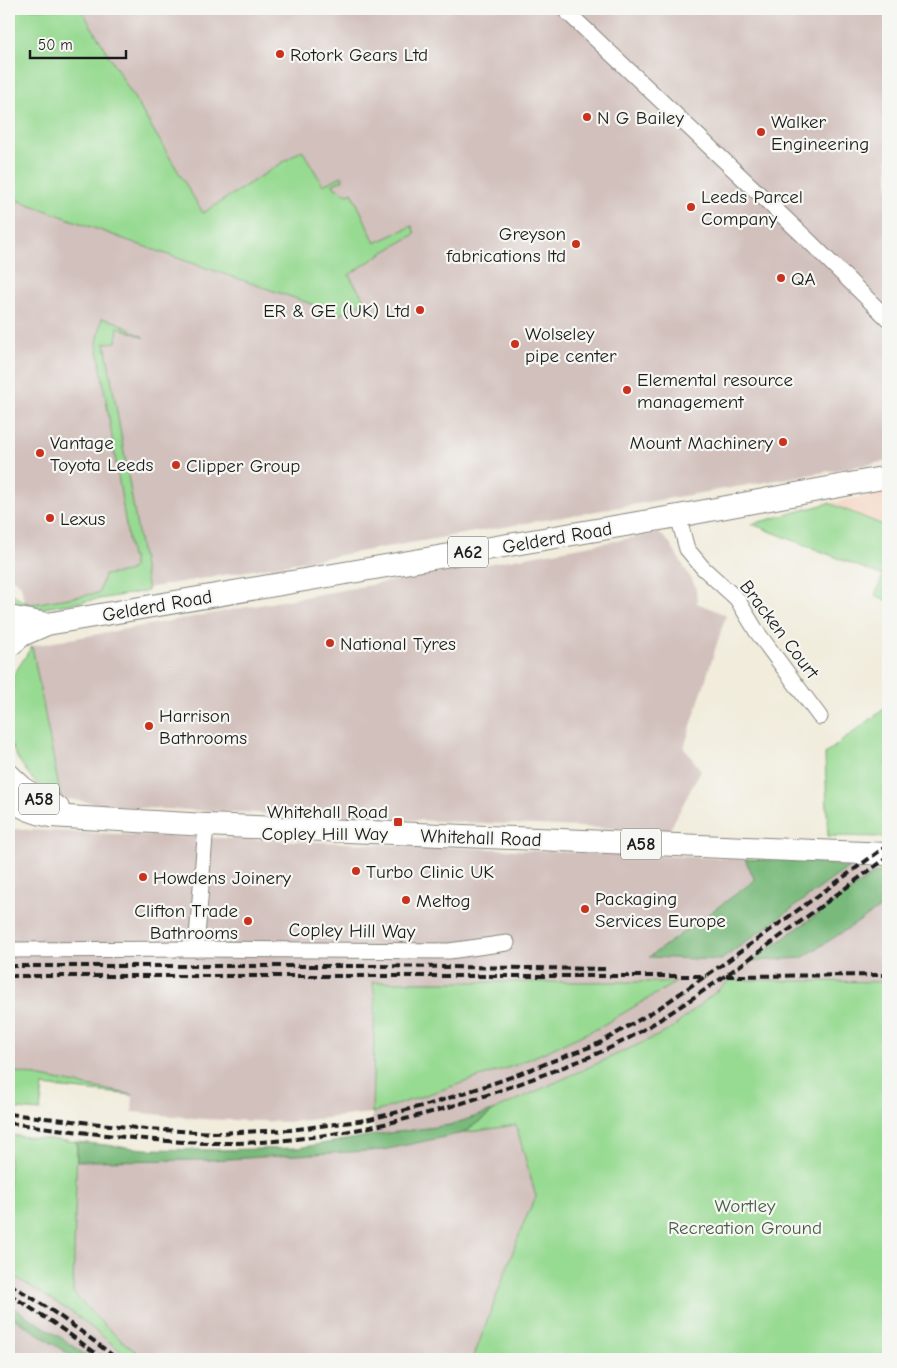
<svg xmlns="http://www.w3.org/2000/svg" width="897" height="1368" font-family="'Comic Neue',sans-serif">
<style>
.built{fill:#f5d3c1}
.industrial{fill:#d1c0bc;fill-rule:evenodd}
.green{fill:#97da92;stroke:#5a7b57}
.forest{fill:#79ba7c;stroke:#4a6b4c}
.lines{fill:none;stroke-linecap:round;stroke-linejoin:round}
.street-casing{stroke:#86847c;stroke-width:17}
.primary-casing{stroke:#86847c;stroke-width:24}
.street{stroke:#fff;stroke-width:15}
.primary{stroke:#fff;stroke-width:22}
.rail{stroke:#1c1c1c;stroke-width:4;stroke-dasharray:8 4;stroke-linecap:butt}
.poi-dot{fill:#c8321e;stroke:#f6f6f2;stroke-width:2}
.labels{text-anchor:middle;stroke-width:4.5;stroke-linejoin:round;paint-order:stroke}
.shield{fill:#f6f6f2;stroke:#5d5d5c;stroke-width:1}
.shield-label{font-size:18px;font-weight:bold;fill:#1c1c1c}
.poi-label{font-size:19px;fill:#1c1c1c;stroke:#f6f6f2;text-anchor:start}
.street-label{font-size:19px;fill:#1c1c1c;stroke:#f6f6f2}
.park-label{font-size:19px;fill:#475e45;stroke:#f6f6f2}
</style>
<rect width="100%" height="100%" fill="#f6f6f2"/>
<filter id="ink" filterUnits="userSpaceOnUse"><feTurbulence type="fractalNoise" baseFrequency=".02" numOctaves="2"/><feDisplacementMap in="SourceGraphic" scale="10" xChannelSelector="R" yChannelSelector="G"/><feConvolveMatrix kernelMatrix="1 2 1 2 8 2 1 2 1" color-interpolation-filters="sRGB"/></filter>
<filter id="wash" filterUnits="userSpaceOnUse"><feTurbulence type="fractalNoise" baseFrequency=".0096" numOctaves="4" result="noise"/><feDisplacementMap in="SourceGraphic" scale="20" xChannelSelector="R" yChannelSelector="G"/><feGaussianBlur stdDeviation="1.12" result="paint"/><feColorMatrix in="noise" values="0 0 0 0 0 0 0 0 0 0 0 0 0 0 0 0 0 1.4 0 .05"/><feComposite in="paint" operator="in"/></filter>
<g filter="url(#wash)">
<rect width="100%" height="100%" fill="#f1ecdb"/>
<polygon class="built" points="888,493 888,527 829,503"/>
<g class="industrial">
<polygon points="81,9 888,9 888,461 25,609 21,585 9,576 9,197 154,250 203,213"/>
<polygon points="659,533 669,542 696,587 697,603 726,615 684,748 701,770 669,831 120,807 61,798 32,646"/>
<path d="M9,829L94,833L745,859L755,879L649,957L721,960L849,867L876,872L753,961L802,958L888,903V982L730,980L670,1030L495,1110L450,1125L374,1135L372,1113L290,1122L204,1119L132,1112L133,1095L9,1071ZM374,982H675L598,1028L516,1065L373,1113L375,1000Z"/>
<polygon points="516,1125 536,1197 524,1222 473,1359 146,1359 122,1342 91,1314 73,1293 77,1161 211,1160 383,1150 463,1133"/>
<polygon points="9,1273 73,1313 131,1359 91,1359 60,1337 9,1305"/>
<polygon points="9,1315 43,1337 76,1359 9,1359"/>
</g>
<g class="green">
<polygon points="9,9 81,9 203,213 302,150 323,185 342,176 343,180 333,184 335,188 348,194 352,192 375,243 412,226 415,234 379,255 349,275 365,301 341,314 154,250 9,197"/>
<polygon points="102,318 116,322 145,338 118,327 116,342 105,343 148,591 31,610 22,607 9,599 9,591 23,602 33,604 99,593 104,575 128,572 133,568 133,557 131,557 97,343"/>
<polygon points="829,503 888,527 888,601 875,595 883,576 752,524"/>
<polygon points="32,646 61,798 48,792 32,779 18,759 9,741 9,682"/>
<polygon points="888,706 888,837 828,836 825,754"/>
<polygon points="730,980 888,982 888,1359 473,1359 524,1222 536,1197 516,1125 463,1133 495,1110 670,1030"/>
<polygon points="373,982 676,982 598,1028 516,1065 372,1113 375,1000"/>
<polygon points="9,1071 21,1073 133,1095 43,1086 40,1111 9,1108"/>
<path d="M9,1135L77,1142L73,1292C95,1318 119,1340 146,1359H131L73,1313L9,1273Z"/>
</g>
<g class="forest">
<polygon points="745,859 807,861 849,867 721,960 649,957 755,880"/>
<polygon points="888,869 888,903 802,958 752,961 876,872"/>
<polygon points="495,1110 463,1133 383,1150 211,1160 77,1161 77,1142 145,1149 216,1150 297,1148 374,1135 450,1125"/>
<polygon points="9,1305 60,1337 91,1359 76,1359 9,1315"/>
</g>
</g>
<g filter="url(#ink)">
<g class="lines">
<g class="street-casing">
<g id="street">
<polyline points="564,9 808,240 888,319"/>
<polyline points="678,516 687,549 703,568 737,599 757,632 820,717"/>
<polyline points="196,949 206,825"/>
<polyline points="9,950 196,949 449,951 507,943"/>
</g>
</g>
<g class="primary-casing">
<g id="primary">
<polyline points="9,617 47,624"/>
<polyline points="9,646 22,635 47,624 678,516 888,477"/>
<polyline points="9,775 25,790 58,808"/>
<path d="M9,799C22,808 34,813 50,816L206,825L888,854"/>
</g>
</g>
<use href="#street" class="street"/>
<use href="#primary" class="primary"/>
<g class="rail">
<polyline points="9,966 372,966 606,969"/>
<polyline points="9,976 706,976"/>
<polyline points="726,976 888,975"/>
<polyline points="9,1114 146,1129 215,1133 290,1130 366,1120 434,1103 503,1080 600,1043 659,1008 726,962 888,845"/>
<path d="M9,1123C77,1131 146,1142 214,1143C326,1145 442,1114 545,1074C574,1063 602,1053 629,1038C656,1023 681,1006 706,989C768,947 827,901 888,857"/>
<path d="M9,1284C47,1306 83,1332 117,1359"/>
<polyline points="9,1294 52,1322 104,1359"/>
</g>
</g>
</g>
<g class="poi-dot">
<circle cx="280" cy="54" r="5"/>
<circle cx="587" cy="117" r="5"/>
<circle cx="761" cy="132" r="5"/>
<circle cx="691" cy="207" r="5"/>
<circle cx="576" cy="244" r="5"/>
<circle cx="781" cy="278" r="5"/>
<circle cx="420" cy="310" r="5"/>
<circle cx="515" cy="344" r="5"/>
<circle cx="627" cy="390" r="5"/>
<circle cx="783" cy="442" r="5"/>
<circle cx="40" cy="453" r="5"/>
<circle cx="176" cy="465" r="5"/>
<circle cx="50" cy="518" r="5"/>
<circle cx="330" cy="643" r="5"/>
<circle cx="149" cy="726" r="5"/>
<rect x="393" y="817" width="10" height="10" rx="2.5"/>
<circle cx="356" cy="871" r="5"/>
<circle cx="143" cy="877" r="5"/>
<circle cx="406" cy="900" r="5"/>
<circle cx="585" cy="909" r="5"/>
<circle cx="248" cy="921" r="5"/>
</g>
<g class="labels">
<g class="shield">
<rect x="448" y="536.5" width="40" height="31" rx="4"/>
<rect x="19" y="783.5" width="40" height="31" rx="4"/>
<rect x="621" y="828.5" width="40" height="31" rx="4"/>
</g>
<g class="shield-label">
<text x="468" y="558">A62</text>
<text x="39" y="805">A58</text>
<text x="641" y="850">A58</text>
</g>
<g class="poi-label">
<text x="290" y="61">Rotork Gears Ltd</text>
<text x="597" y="124">N G Bailey</text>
<text x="771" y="128">Walker<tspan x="771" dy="22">Engineering</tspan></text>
<text x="701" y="203">Leeds Parcel<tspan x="701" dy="22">Company</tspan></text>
<text x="566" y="240" text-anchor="end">Greyson<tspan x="566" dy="22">fabrications ltd</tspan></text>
<text x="791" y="285">QA</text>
<text x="410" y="317" text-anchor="end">ER &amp; GE (UK) Ltd</text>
<text x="525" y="340">Wolseley<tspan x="525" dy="22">pipe center</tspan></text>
<text x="637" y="386">Elemental resource<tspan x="637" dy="22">management</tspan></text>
<text x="50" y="449">Vantage<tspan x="50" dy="22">Toyota Leeds</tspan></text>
<text x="773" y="449" text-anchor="end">Mount Machinery</text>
<text x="186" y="472">Clipper Group</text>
<text x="60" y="525">Lexus</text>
<text x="340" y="650">National Tyres</text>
<text x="159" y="722">Harrison<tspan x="159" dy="22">Bathrooms</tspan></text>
<text x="388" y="818" text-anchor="end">Whitehall Road<tspan x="388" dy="22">Copley Hill Way</tspan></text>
<text x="366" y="878">Turbo Clinic UK</text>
<text x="153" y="884">Howdens Joinery</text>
<text x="595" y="905">Packaging<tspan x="595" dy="22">Services Europe</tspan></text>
<text x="416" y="907">Meltog</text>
<text x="238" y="917" text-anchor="end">Clifton Trade<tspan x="238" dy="22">Bathrooms</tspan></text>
</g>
<g class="street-label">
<text transform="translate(557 537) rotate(-10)" y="7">Gelderd Road</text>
<text transform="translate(157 605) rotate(-10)" y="7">Gelderd Road</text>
<text transform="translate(780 629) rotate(53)" y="7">Bracken Court</text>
<text transform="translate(481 837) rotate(2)" y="7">Whitehall Road</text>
<text transform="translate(352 930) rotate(1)" y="7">Copley Hill Way</text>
</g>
<g class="park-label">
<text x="745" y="1212">Wortley<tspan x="745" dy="22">Recreation Ground</tspan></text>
</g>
</g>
<rect width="897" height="1368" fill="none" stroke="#f6f6f2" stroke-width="30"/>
<path d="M30 50v8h96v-8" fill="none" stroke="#1c1c1c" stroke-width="2.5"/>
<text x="38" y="50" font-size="15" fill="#1c1c1c" stroke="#f6f6f2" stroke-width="4" paint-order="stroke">50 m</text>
</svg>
